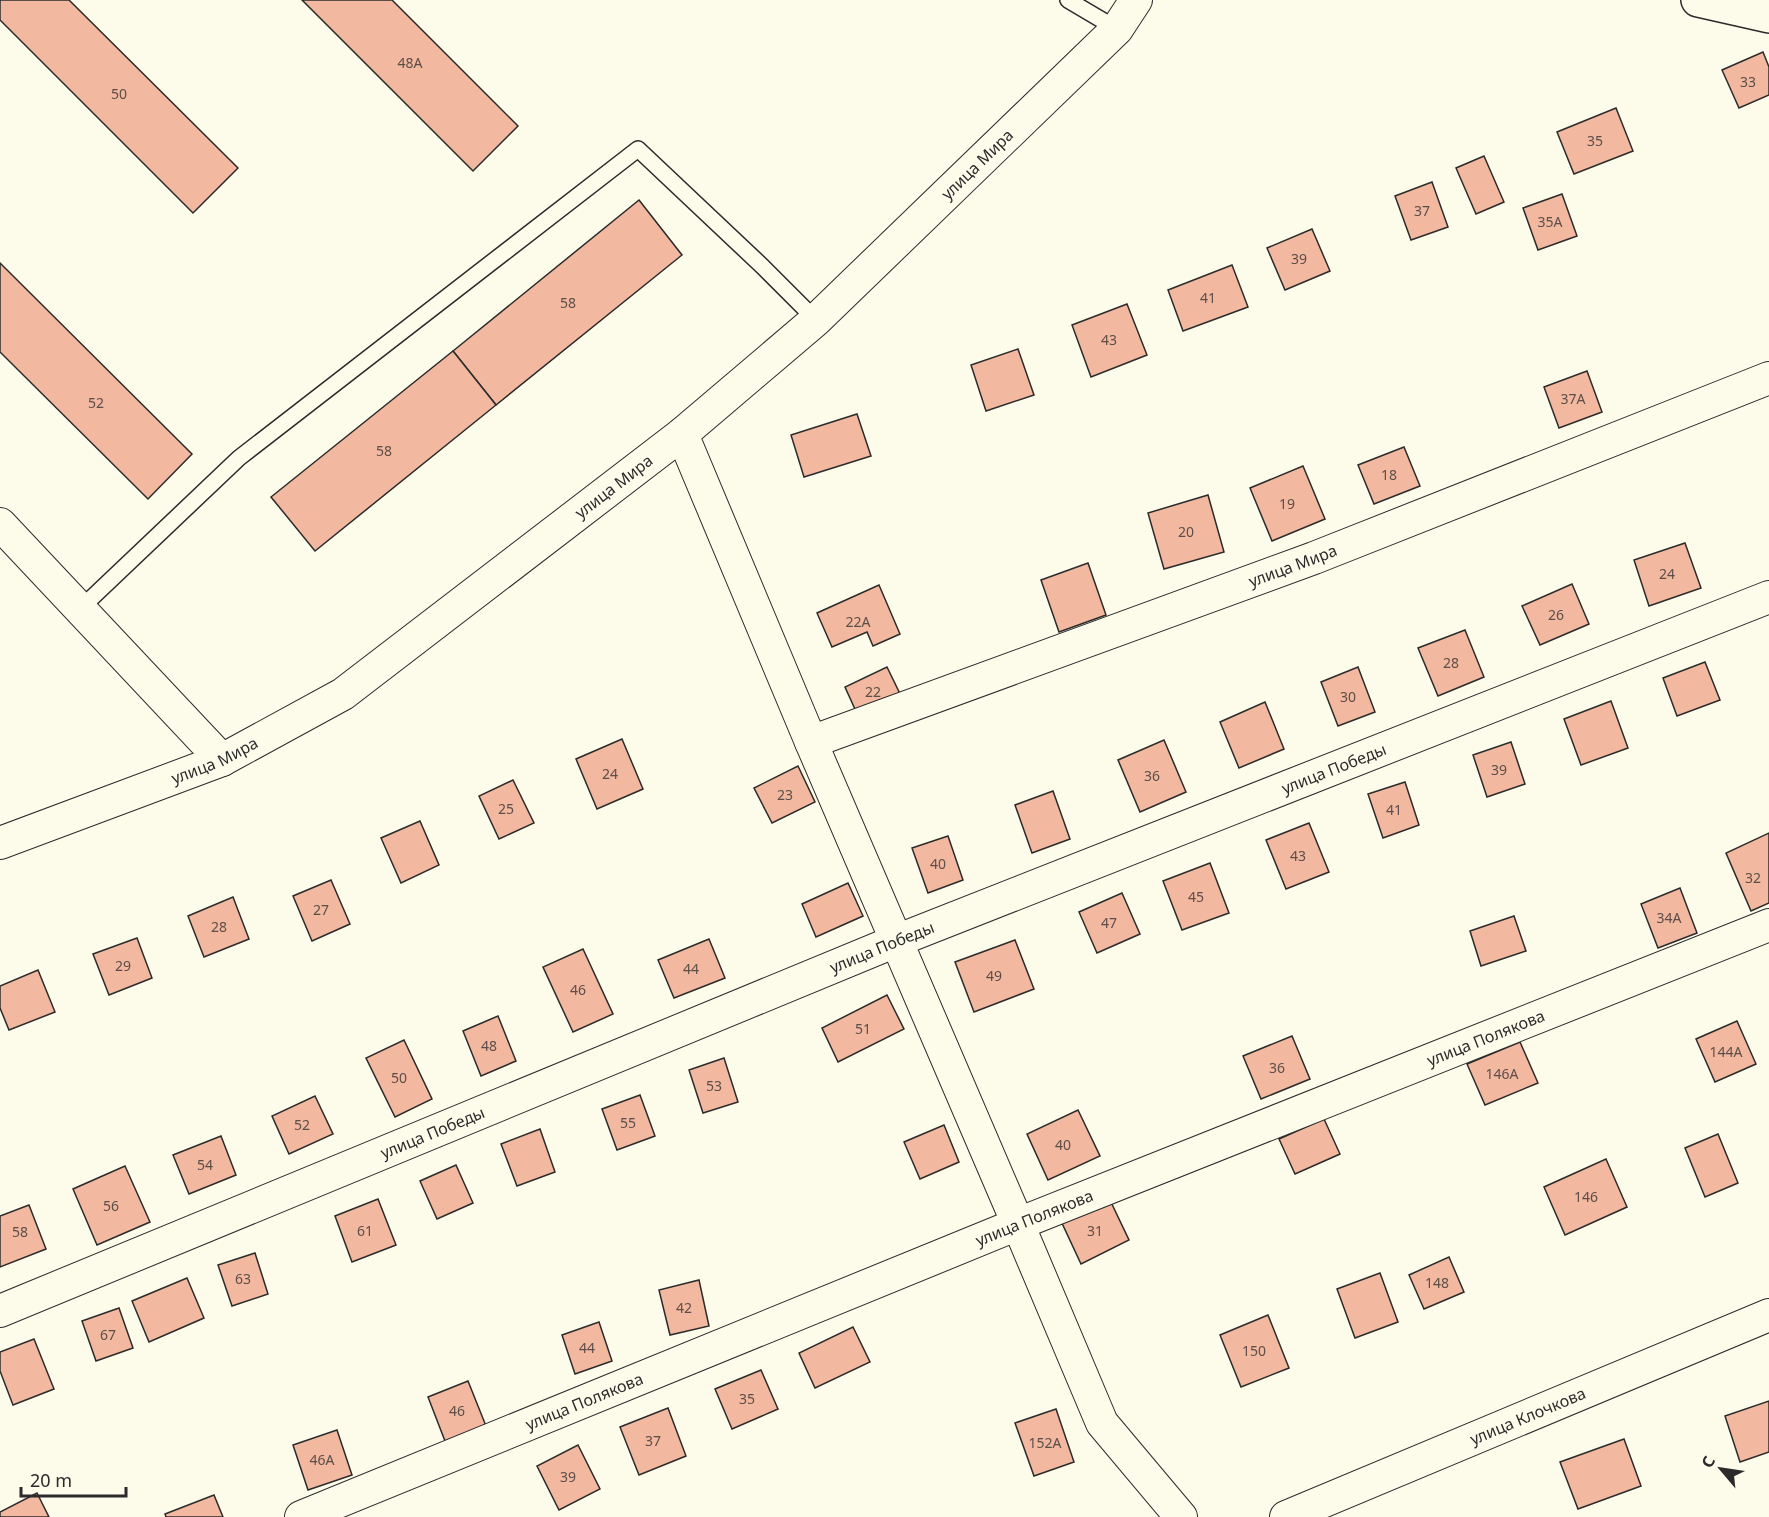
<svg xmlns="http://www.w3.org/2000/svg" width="1769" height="1517" font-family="'Noto Sans',sans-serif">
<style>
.building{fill:#f2b8a0;stroke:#2b2b2b;stroke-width:1.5}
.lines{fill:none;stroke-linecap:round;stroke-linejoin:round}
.lane-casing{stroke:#2b2b2b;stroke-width:18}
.street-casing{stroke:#2b2b2b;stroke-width:34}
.secondary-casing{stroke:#2b2b2b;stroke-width:36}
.lane{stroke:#fdfbea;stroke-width:15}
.street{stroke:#fdfbea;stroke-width:32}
.secondary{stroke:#fdfbea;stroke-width:33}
.labels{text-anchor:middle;stroke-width:4.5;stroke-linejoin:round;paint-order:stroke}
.number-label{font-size:14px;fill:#5d4e48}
.street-label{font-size:16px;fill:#2b2b2b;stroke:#fdfbea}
</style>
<rect width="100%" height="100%" fill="#fdfbea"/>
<g class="building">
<polygon points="0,0 69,0 238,168 193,213 0,20"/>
<polygon points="302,0 392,0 518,126 473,171"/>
<polygon points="1763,52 1769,67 1769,95 1739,108 1722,70"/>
<polygon points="1616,108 1633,151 1574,174 1557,132"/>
<polygon points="1484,156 1504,202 1476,214 1456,168"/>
<polygon points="1432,182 1448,227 1411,240 1395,196"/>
<polygon points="1562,194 1577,236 1538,250 1523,208"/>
<polygon points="639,200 682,255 496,405 453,351"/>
<polygon points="1312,229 1330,271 1285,290 1267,248"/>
<polygon points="0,263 192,454 148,499 0,352"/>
<polygon points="1232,265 1248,307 1183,331 1168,290"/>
<polygon points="1127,304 1147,355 1091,377 1072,325"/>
<polygon points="1018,349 1034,395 986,411 971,365"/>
<polygon points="453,351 496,405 315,551 271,497"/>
<polygon points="1587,371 1602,412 1559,428 1544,387"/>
<polygon points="857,414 871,456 804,477 791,435"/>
<polygon points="1404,447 1420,486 1374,504 1358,465"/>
<polygon points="1303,466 1325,519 1272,541 1250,488"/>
<polygon points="1208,495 1224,552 1164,569 1148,513"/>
<polygon points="1685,543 1701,588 1649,606 1634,560"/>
<polygon points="1088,563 1106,615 1059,632 1041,580"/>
<polygon points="1572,584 1589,624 1540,645 1522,606"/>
<polygon points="879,585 900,634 873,646 867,632 832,647 817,613"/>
<polygon points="1465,630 1484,677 1438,696 1418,648"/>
<polygon points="1705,662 1720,700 1677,716 1663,678"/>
<polygon points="887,667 902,698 859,718 845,687"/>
<polygon points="1358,667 1375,712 1338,726 1321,682"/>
<polygon points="1611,701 1628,748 1581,765 1564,719"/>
<polygon points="1265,702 1284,749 1239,768 1220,722"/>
<polygon points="622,739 643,789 597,809 576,759"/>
<polygon points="1164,740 1186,792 1140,812 1118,760"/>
<polygon points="1511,742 1525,784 1487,797 1473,755"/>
<polygon points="798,766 815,802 772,823 754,788"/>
<polygon points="513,780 534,823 499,839 479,796"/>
<polygon points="1405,782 1419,825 1383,838 1368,794"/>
<polygon points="1053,791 1070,839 1032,853 1015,805"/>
<polygon points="420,821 439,865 401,883 381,838"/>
<polygon points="1309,823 1329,872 1286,889 1266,840"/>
<polygon points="1769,833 1769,903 1751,911 1726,853"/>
<polygon points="948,836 963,880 928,893 912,848"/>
<polygon points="1210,863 1229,913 1182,930 1163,881"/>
<polygon points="331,880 350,924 312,941 293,896"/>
<polygon points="848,883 863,916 816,937 802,904"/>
<polygon points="1680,888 1697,933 1658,948 1641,904"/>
<polygon points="1122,893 1140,934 1097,953 1079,912"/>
<polygon points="233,897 249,939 204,957 188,916"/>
<polygon points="1514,916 1526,951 1481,966 1470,931"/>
<polygon points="137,938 152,978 109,995 93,954"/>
<polygon points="709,939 725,978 674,998 658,960"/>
<polygon points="1015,940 1034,989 974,1012 955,962"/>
<polygon points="583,949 613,1014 573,1032 543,967"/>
<polygon points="38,970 55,1012 9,1030 0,1008 0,986"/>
<polygon points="887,995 904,1029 838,1062 822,1028"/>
<polygon points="498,1016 516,1061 481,1076 463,1031"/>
<polygon points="1737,1021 1756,1064 1715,1082 1696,1039"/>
<polygon points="1292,1036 1310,1079 1261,1099 1243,1056"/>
<polygon points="404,1040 432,1099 395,1117 366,1058"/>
<polygon points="1520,1042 1538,1083 1485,1105 1467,1064"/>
<polygon points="724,1058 738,1102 703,1113 689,1070"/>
<polygon points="640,1095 655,1136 617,1150 602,1109"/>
<polygon points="315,1096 333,1134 289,1154 272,1116"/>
<polygon points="1078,1110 1100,1156 1048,1180 1027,1134"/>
<polygon points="1324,1119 1340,1154 1295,1174 1279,1139"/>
<polygon points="944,1125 959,1162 920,1179 904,1142"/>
<polygon points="540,1129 555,1172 517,1186 501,1144"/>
<polygon points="1718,1134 1738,1183 1705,1197 1685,1148"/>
<polygon points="221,1136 236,1175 189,1194 173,1155"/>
<polygon points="1606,1159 1627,1207 1565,1235 1544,1187"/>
<polygon points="456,1165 473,1203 437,1219 420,1181"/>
<polygon points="125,1166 150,1222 97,1245 73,1189"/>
<polygon points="1109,1198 1129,1240 1081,1264 1061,1221"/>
<polygon points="378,1199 396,1245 352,1262 335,1216"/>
<polygon points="29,1205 46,1249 0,1267 0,1216"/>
<polygon points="255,1253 268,1294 232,1306 218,1265"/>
<polygon points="1449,1257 1464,1292 1424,1309 1409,1275"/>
<polygon points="1380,1273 1398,1322 1355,1338 1337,1289"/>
<polygon points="187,1278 204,1318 149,1342 132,1301"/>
<polygon points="699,1280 709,1326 670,1335 659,1290"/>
<polygon points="119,1308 133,1348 96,1361 82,1321"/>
<polygon points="1268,1315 1289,1368 1241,1387 1220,1335"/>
<polygon points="599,1322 612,1361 575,1374 562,1335"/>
<polygon points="853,1327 870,1362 815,1388 799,1353"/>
<polygon points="34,1339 54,1389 13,1405 0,1371 0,1352"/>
<polygon points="761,1370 778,1409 732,1429 715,1389"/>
<polygon points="468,1381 486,1426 445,1441 428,1397"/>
<polygon points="1769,1401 1769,1452 1740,1462 1725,1416"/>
<polygon points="668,1408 686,1456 639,1475 620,1427"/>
<polygon points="1056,1409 1074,1462 1034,1476 1015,1423"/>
<polygon points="337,1430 352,1475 308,1490 293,1445"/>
<polygon points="1624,1439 1641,1486 1578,1509 1560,1462"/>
<polygon points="578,1445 600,1489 559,1510 537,1466"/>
<polygon points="37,1493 49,1517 0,1517 0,1512"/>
<polygon points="214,1495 223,1517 166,1517 165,1514"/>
</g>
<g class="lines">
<g class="lane-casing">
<g id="lane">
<polyline points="1068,0 1117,29"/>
<polyline points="80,609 239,458 638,149 762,266 816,320"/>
</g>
</g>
<g class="street-casing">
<g id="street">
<polyline points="682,434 811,742 1018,1224 1102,1423 1181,1517"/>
<polyline points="0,524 222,760"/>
<path id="s1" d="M811,742L1314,558L1769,378"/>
<path id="s2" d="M0,843L222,760L343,694L682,434L816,320L1117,29L1136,0"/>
<path id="s3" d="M0,1311L896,941L1769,597"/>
<path id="s4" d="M301,1517L1018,1224L1769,925"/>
<path id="s5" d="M1286,1517L1769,1315"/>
</g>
</g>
<g class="secondary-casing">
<polyline id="secondary" points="1698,0 1769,16"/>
</g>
<use href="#lane" class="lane"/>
<use href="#street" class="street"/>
<use href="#secondary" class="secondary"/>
</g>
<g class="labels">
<g class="number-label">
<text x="410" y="68">48А</text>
<text x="1748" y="87">33</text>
<text x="119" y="99">50</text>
<text x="1595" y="146">35</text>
<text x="1422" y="216">37</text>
<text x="1550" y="227">35А</text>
<text x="1299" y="264">39</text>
<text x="1208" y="303">41</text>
<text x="568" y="308">58</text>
<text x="1109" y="345">43</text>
<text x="1573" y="404">37А</text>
<text x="96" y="408">52</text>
<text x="384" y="456">58</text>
<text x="1389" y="480">18</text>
<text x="1287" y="509">19</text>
<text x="1186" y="537">20</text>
<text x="1667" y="579">24</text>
<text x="1556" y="620">26</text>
<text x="858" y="627">22А</text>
<text x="1451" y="668">28</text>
<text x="873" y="697">22</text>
<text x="1348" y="702">30</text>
<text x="1499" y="775">39</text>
<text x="610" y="779">24</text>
<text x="1152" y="781">36</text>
<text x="785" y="800">23</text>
<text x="506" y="814">25</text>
<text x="1394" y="815">41</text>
<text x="1298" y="861">43</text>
<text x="938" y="869">40</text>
<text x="1753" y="883">32</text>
<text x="1196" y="902">45</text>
<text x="321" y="915">27</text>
<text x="1669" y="923">34А</text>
<text x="1109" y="928">47</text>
<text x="219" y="932">28</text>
<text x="123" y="971">29</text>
<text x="691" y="974">44</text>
<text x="994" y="981">49</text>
<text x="578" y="995">46</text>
<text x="863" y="1034">51</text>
<text x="489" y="1051">48</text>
<text x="1726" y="1057">144А</text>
<text x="1277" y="1073">36</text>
<text x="1502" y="1079">146А</text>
<text x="399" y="1083">50</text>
<text x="714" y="1091">53</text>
<text x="628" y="1128">55</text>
<text x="302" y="1130">52</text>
<text x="1063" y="1150">40</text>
<text x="205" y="1170">54</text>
<text x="1586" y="1202">146</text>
<text x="111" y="1211">56</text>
<text x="365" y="1236">61</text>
<text x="1095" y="1236">31</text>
<text x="20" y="1237">58</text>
<text x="243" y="1284">63</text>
<text x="1437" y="1288">148</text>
<text x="684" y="1313">42</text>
<text x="108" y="1340">67</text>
<text x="587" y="1353">44</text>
<text x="1254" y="1356">150</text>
<text x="747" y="1404">35</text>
<text x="457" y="1416">46</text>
<text x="653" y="1446">37</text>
<text x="1045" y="1448">152А</text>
<text x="322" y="1465">46А</text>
<text x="568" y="1482">39</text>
</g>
<g class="street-label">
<text dy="6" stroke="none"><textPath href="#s2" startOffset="1202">улица Мира</textPath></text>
<text dy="6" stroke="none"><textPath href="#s2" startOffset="716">улица Мира</textPath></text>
<text dy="6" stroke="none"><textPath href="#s1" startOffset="513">улица Мира</textPath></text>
<text dy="6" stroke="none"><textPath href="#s2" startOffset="230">улица Мира</textPath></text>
<text dy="6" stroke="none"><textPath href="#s3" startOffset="1440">улица Победы</textPath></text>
<text dy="6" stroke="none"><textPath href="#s3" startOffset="954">улица Победы</textPath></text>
<text dy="6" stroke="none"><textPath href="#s4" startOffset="1278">улица Полякова</textPath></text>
<text dy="6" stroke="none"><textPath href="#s3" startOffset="468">улица Победы</textPath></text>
<text dy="6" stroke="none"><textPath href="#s4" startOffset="792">улица Полякова</textPath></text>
<text dy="6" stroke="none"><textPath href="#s4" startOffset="306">улица Полякова</textPath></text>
<text dy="6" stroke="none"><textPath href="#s5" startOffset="262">улица Клочкова</textPath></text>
</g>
</g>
<g transform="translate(1721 1469) rotate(299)" stroke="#fdfbea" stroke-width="4.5" paint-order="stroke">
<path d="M0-4.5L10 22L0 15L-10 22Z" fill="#2b2b2b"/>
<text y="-9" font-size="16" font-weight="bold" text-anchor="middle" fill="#2b2b2b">С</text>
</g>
<path d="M21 1487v9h105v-9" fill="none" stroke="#2b2b2b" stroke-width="3"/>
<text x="30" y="1487" font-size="18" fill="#2b2b2b" stroke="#fdfbea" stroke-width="4.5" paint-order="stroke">20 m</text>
</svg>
